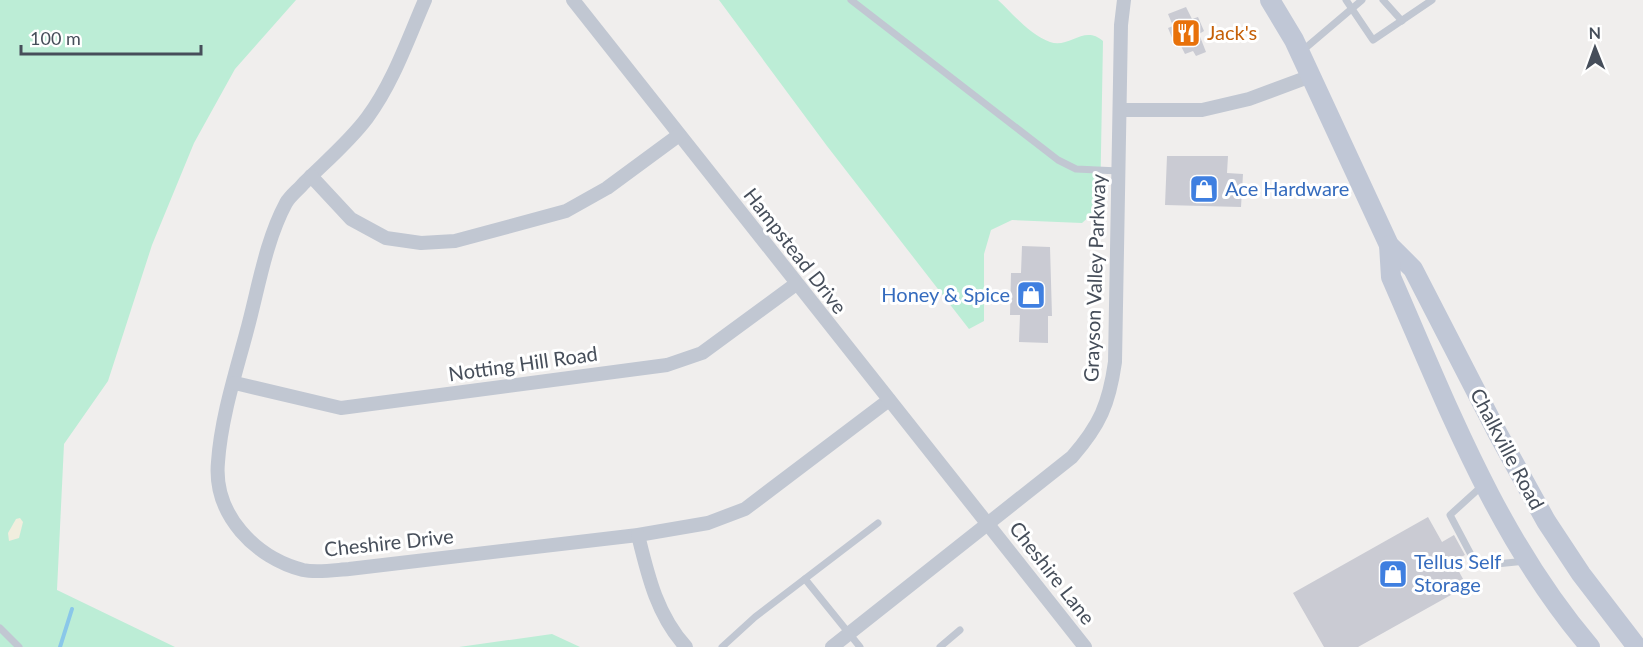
<svg xmlns="http://www.w3.org/2000/svg" width="1643" height="647" font-family="Lato,sans-serif">
<style>
.green{fill:#bcedd6}
.sand{fill:#f1eede}
.lines{fill:none;stroke-linecap:round;stroke-linejoin:round}
.stream{stroke:#8ac7e9;stroke-width:4}
.building{fill:#cacbd3}
.service{stroke:#c1c7d2;stroke-width:7}
.minor{stroke:#c1c7d2;stroke-width:14}
.secondary{stroke:#c0c7d6;stroke-width:20}
.labels{text-anchor:middle;stroke-width:6;stroke-linejoin:round;paint-order:stroke}
.food-label{font-size:20px;fill:#c56008;stroke:#fff;text-anchor:start}
.shop-label{font-size:20px;fill:#366cbe;stroke:#fff;text-anchor:start}
.street-label{font-size:20px;fill:#464e5a;stroke:#fff}
</style>
<rect width="100%" height="100%" fill="#f0eeed"/>
<g class="green">
<polygon points="0,0 296,0 235,69 194,143 152,245 108,381 64,444 57,590 175,647 0,647"/>
<path d="M719,0H998C1013,14 1030,35 1050,42C1069,49 1084,24 1103,41L1100,207L1082,223L1012,220L991,230L984,254V321L969,329L827,146Z"/>
<polygon points="552,634 580,647 459,647"/>
</g>
<polygon class="sand" points="20,518 23,522 19,538 9,541 8,533 16,519"/>
<g class="lines">
<polyline class="stream" points="60,647 72,609"/>
</g>
<g class="building">
<polygon points="1186,7 1192,19 1198,17 1204,31 1199,34 1206,52 1196,56 1193,51 1185,54 1180,44 1175,45 1168,28 1173,26 1168,14"/>
<polygon points="1167,156 1228,156 1227,173 1243,174 1241,207 1165,205"/>
<polygon points="1022,246 1050,247 1052,316 1048,316 1048,343 1019,342 1020,315 1010,315 1011,273 1021,273"/>
<polygon points="1428,517 1442,542 1454,535 1465,555 1453,561 1467,586 1358,647 1324,647 1293,593"/>
</g>
<g class="lines">
<g class="service">
<polyline points="851,0 1058,160 1076,169 1119,171"/>
<polyline points="1346,0 1373,40 1432,0"/>
<polyline points="1383,0 1402,21"/>
<polyline points="1302,51 1362,0"/>
<polyline points="1483,485 1450,515 1477,566 1526,561"/>
<polyline points="805,579 860,647"/>
<polyline points="0,628 19,647"/>
<polyline points="722,647 755,617 878,523"/>
<polyline points="940,647 960,630"/>
</g>
<g class="minor">
<path d="M425,0C408,39 393,83 367,118C349,142 325,162 304,183C298,190 290,196 286,203C265,242 258,291 246,334C235,375 221,419 218,462C213,515 256,558 303,570C317,573 335,570 349,569L638,535L708,523L745,509L889,400"/>
<polyline points="573,0 1085,647"/>
<polyline points="1120,110 1202,110 1249,99 1311,76"/>
<polyline points="311,176 351,219 386,238 421,243 455,241 566,211 607,188 679,135"/>
<polyline points="235,383 341,408 667,365 702,353 796,284"/>
<path d="M638,535C648,576 657,615 686,647"/>
<path d="M832,647L1072,457C1100,425 1109,404 1115,362L1121,25L1124,0"/>
</g>
<g class="secondary">
<polyline points="1270,0 1294,40 1389,245 1413,269 1498,434 1546,521 1581,574 1637,647"/>
<path d="M1389,245L1391,277C1448,407 1497,538 1590,647"/>
</g>
</g>
<defs>
<g id="restaurant-square" transform="scale(1.5)"><rect x="-9" y="-9" width="18" height="18" rx="4" fill="#e8710a" stroke="#fff"/><path d="M-5-6h1v4h1v-4h1v4h1v-4h1v5L-1.5 .5V6h-2V.5L-5-1ZM5-6V6H3V1.5H1.5Q1.5-4 5-6Z" fill="#fff"/></g>
<g id="shop-square" transform="scale(1.5)"><rect x="-9" y="-9" width="18" height="18" rx="4" fill="#3f7fe0" stroke="#fff"/><path d="M-5-2.5h2.3a2.7 3.5 0 0 1 5.4 0H5L5.5 6h-11ZM-1.5-2.5h3a1.5 2.3 0 0 0-3 0Z" fill="#fff"/></g>
</defs>
<g fill-rule="evenodd">
<use href="#restaurant-square" x="1186" y="33"/>
<use href="#shop-square" x="1204" y="189"/>
<use href="#shop-square" x="1031" y="295"/>
<use href="#shop-square" x="1393" y="574"/>
</g>
<g class="labels">
<g class="food-label">
<text x="1207" y="40">Jack's</text>
</g>
<g class="shop-label">
<text x="1225" y="196">Ace Hardware</text>
<text x="1010" y="302" text-anchor="end">Honey &amp; Spice</text>
<text x="1414" y="569">Tellus Self<tspan x="1414" dy="23">Storage</tspan></text>
</g>
<g class="street-label">
<text transform="translate(795 251) rotate(52)" y="7">Hampstead Drive</text>
<text transform="translate(1095 278) rotate(-88)" y="7">Grayson Valley Parkway</text>
<text transform="translate(523 364) rotate(-8)" y="7">Notting Hill Road</text>
<text transform="translate(1507 449) rotate(62)" y="7">Chalkville Road</text>
<text transform="translate(389 543) rotate(-6)" y="7">Cheshire Drive</text>
<text transform="translate(1052 573) rotate(52)" y="7">Cheshire Lane</text>
</g>
</g>
<g transform="translate(1595 48) rotate(359)" stroke="#ffffff" stroke-width="4.5" paint-order="stroke">
<path d="M0-4.5L10 22L0 15L-10 22Z" fill="#464e5a"/>
<text y="-9" font-size="16" font-weight="bold" text-anchor="middle" fill="#464e5a">N</text>
</g>
<path d="M21 45v9h180v-9" fill="none" stroke="#464e5a" stroke-width="3"/>
<text x="30" y="45" font-size="18" fill="#464e5a" stroke="#ffffff" stroke-width="4.5" paint-order="stroke">100 m</text>
</svg>
